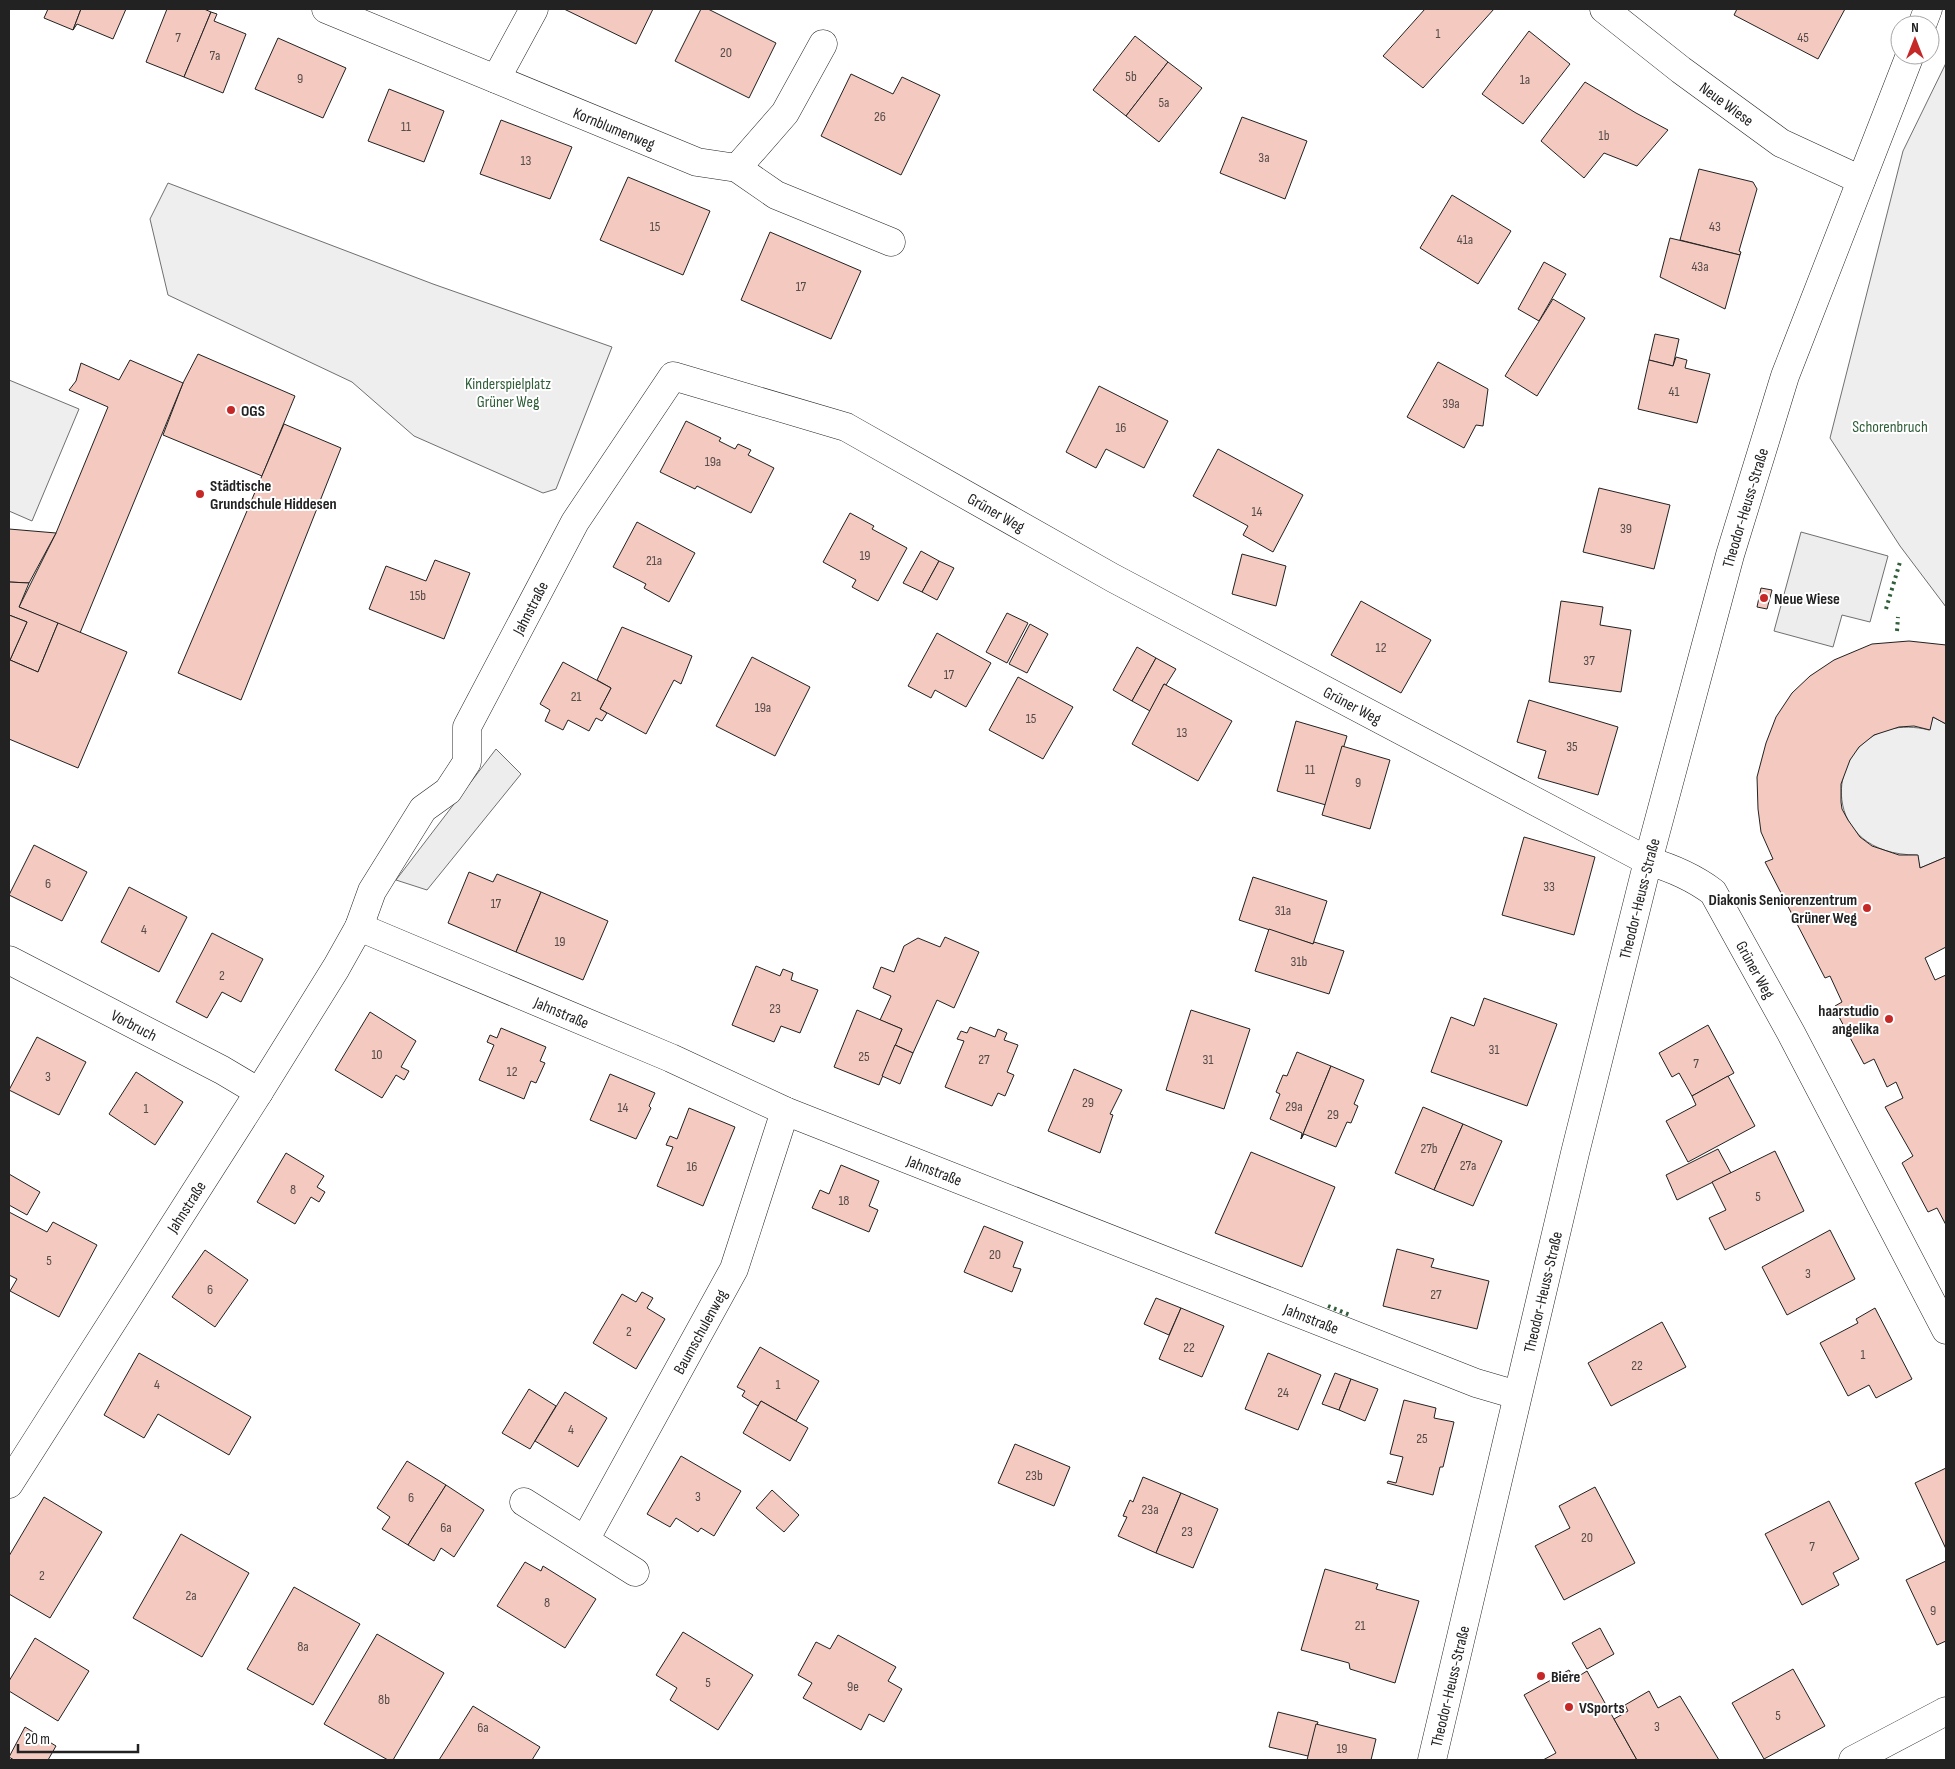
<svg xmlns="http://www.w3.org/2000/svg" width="1955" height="1769" font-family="'Sofia Sans Condensed',sans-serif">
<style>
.green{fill:#eee;stroke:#6f6f6f}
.parking{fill:#ededed;stroke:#6f6f6f}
.building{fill:#f3c9c0;stroke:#222}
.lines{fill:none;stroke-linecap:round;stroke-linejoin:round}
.minor-casing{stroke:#222;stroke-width:29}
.major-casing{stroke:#222;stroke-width:29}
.minor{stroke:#fff;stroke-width:28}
.major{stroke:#fff;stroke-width:28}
.hedge{stroke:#2f5e38;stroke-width:4;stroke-dasharray:2.5 4;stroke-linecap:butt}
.poi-dot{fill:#c62828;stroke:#fff;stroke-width:2}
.labels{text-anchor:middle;stroke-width:4;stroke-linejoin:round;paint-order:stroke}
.number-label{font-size:14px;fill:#564c4a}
.street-label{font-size:16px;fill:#222;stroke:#fff}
.park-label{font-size:16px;fill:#2f5e38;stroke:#fff}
.poi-label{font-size:16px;font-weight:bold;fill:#222;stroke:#fff;text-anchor:start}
</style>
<rect width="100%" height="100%" fill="#fff"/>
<g class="green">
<polygon points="1946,63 1946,607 1900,546 1830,438 1903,151"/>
<polygon points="168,183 433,284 612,347 556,489 543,493 414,436 352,382 168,295 150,219"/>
<polygon points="9,380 79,409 32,521 9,511"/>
<path d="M1933,717L1946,724V857L1920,868L1917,855C1802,855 1828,705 1929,730Z"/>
</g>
<g class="parking">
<polygon points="1801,532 1888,556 1870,622 1842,615 1833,647 1774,631"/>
<polygon points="496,749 521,774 427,890 396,880"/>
</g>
<g class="building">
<polygon points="48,9 81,9 73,30 44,18"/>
<polygon points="81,9 126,9 113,39 77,24 73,30"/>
<polygon points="167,9 204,9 211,12 184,77 146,62"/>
<polygon points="564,9 653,9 636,44"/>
<polygon points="701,9 708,9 776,43 749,98 675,61"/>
<polygon points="1425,9 1494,9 1423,88 1383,56"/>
<polygon points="1737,9 1845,9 1818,59 1734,15"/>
<polygon points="211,12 217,14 214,21 246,34 223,93 184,77"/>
<polygon points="1529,31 1570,64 1523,124 1482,94"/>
<polygon points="1135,36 1168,62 1126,116 1093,90"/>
<polygon points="278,38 346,68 323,118 255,89"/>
<polygon points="1168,62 1202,88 1159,142 1126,116"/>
<polygon points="851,74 893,94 902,77 940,95 901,175 821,136"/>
<polygon points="1585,82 1636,113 1668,130 1637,166 1604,153 1584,178 1541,141"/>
<polygon points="389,89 444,111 424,162 368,141"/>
<polygon points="1242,117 1307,141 1285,199 1220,173"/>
<polygon points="501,120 572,147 550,199 480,174"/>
<polygon points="1699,169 1753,182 1757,189 1739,251 1741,252 1740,255 1680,240"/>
<polygon points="628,177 710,211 683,275 600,240"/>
<polygon points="1452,195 1511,231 1478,284 1420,248"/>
<polygon points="770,232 861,271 831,339 741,300"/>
<polygon points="1670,238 1740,255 1725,309 1660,277"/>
<polygon points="1544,262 1566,274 1539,321 1518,309"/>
<polygon points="1553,299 1585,318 1537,396 1505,376"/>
<polygon points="1655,334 1679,339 1673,366 1649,360"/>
<polygon points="198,354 295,396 262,476 163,435 183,383"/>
<polygon points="1676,357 1687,360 1685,368 1710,374 1697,423 1638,409 1649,360 1673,366"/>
<polygon points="130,360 183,383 80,633 19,607 56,533 108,407 69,390 76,381 81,363 119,380"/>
<polygon points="1438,362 1488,389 1483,426 1476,425 1464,448 1407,417"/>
<polygon points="1099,386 1168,421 1144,468 1106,449 1096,468 1066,452"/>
<polygon points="686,421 721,438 719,441 735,449 738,444 751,450 748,455 774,468 751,513 697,486 695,489 660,472"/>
<polygon points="284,424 341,448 241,700 178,673"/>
<polygon points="1218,449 1303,495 1273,552 1243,535 1248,526 1193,496"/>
<polygon points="1599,488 1670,505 1654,569 1583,552"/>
<polygon points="850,513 874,526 872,529 907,548 878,601 852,587 856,580 823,562"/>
<polygon points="637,522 695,553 669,602 644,588 646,584 613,567"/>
<polygon points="9,529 56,533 29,583 9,582"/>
<polygon points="921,551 939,561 922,592 903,583"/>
<polygon points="1242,554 1286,566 1276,606 1232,594"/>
<polygon points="435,560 470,573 444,639 369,609 386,566 426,581"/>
<polygon points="939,561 954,568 937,600 922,592"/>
<polygon points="9,582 29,583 19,607 58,623 38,672 10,660 27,622 9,615"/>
<polygon points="1761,588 1772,590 1767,609 1757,607"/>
<polygon points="1361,601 1431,640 1401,693 1331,655"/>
<polygon points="1561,601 1603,607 1600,625 1631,630 1621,692 1549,682"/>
<polygon points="1007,613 1028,623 1007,663 986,652"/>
<polygon points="9,615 27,622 10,660 38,672 58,623 127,652 78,768 9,739"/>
<polygon points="1030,624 1048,634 1027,673 1009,664"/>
<polygon points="622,627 692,656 681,684 674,680 646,734 600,709 611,688 597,680"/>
<polygon points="937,633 991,663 966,707 935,690 931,698 908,686"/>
<polygon points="1909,641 1946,645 1946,724 1933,717 1930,730 1914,726 1899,727 1874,735 1859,747 1850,760 1841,784 1841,802 1842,809 1848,820 1860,837 1872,846 1899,855 1918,855 1920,868 1946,857 1946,947 1925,958 1935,980 1946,975 1946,1225 1937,1208 1928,1212 1902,1163 1913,1156 1885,1107 1903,1098 1896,1082 1887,1087 1874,1059 1864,1064 1838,1015 1835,1006 1842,1002 1830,976 1825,978 1765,862 1773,859 1761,832 1758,809 1757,777 1766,743 1776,717 1792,693 1810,676 1834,660 1872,644"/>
<polygon points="1137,647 1156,658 1132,701 1113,690"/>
<polygon points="752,657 810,687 775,756 716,726"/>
<polygon points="1156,658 1176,669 1166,685 1164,684 1150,711 1132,701"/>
<polygon points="563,662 611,688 600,709 607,713 602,721 596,718 589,731 568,720 563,730 545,721 550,710 540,704"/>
<polygon points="1018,677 1073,707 1043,759 989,730"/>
<polygon points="1164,684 1232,721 1198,781 1132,744"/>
<polygon points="1529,700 1618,727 1598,795 1538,778 1546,751 1517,742"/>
<polygon points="1296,721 1347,736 1326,805 1277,791"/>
<polygon points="1342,746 1390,760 1370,829 1322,815"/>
<polygon points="1524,837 1595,857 1574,935 1502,915"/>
<polygon points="34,845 87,872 62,921 9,895"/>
<polygon points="469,872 493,882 497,874 541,892 516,952 448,923"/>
<polygon points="1253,877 1327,901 1313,944 1239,920"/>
<polygon points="129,887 187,917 159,972 101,942"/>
<polygon points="541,892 608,921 583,980 516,952"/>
<polygon points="1269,929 1313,944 1314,942 1344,951 1329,994 1255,971"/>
<polygon points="212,933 263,959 241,1002 222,992 207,1018 176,1002"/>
<polygon points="945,937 979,952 954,1008 937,1000 913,1053 895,1045 902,1029 880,1020 891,996 873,988 881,967 894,972 904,946 918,938 940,947"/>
<polygon points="756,966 780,976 783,969 793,973 791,980 818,990 800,1033 781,1026 774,1042 732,1025"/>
<polygon points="1484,998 1557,1024 1527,1106 1431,1072 1451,1017 1474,1026"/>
<polygon points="857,1010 902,1029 879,1085 834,1067"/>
<polygon points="1191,1010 1250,1029 1224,1109 1166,1090"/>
<polygon points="370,1012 416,1041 401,1067 409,1071 404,1080 396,1075 382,1098 335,1070"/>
<polygon points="1708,1025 1734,1073 1692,1096 1679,1073 1672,1077 1659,1053"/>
<polygon points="970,1027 995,1037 998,1029 1007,1033 1004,1040 1018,1045 1007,1072 1014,1075 1005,1096 998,1093 992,1106 945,1087 964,1041 957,1039 961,1031 967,1033"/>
<polygon points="501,1028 546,1047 540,1061 545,1063 536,1083 531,1081 524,1099 479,1080 494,1045 487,1042 490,1035 497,1038"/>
<polygon points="37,1037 86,1062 59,1115 9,1090"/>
<polygon points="895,1045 913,1053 900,1084 882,1076"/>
<polygon points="1297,1052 1331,1066 1301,1139 1302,1133 1270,1119 1280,1094 1276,1092 1283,1075 1287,1076"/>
<polygon points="1331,1066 1364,1080 1354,1104 1358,1106 1351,1123 1347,1122 1336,1147 1304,1134 1301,1139"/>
<polygon points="1074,1069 1122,1090 1110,1114 1113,1115 1100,1153 1048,1131"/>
<polygon points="136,1072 183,1102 155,1145 109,1114"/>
<polygon points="610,1074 655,1093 649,1106 651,1108 636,1139 590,1120"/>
<polygon points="1728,1076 1755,1126 1688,1162 1666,1121 1696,1105 1692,1096"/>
<polygon points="1423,1107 1463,1124 1434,1190 1395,1173"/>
<polygon points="689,1108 735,1127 703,1206 657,1186 673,1147 666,1145 670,1136 677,1139"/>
<polygon points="1463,1124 1502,1141 1473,1206 1434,1190"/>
<polygon points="1718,1149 1731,1173 1677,1200 1666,1175"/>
<polygon points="1775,1151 1804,1211 1725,1250 1709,1218 1726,1210 1712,1182"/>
<polygon points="1251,1152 1335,1187 1302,1267 1215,1233"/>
<polygon points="286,1153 324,1176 317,1187 325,1192 319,1202 311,1197 295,1224 257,1202"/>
<polygon points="841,1165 879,1181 869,1206 878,1210 869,1232 812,1208 820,1190 829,1194"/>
<polygon points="9,1174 40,1192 27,1215 9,1205"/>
<polygon points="9,1212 47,1232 53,1222 97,1245 59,1317 10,1291 17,1279 9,1275"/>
<polygon points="984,1226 1023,1242 1013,1267 1021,1269 1012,1292 964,1272"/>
<polygon points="1830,1230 1855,1279 1787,1315 1762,1267"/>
<polygon points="1397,1249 1434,1259 1431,1267 1489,1281 1477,1329 1383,1306"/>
<polygon points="205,1250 248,1280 215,1327 172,1297"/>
<polygon points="642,1292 653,1298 647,1308 665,1319 636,1369 593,1343 622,1294 636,1302"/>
<polygon points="1156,1298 1181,1308 1169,1335 1144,1324"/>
<polygon points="1181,1308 1224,1326 1202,1377 1159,1359"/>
<polygon points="1875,1308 1912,1379 1876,1398 1869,1385 1848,1396 1820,1343 1858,1323 1856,1319"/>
<polygon points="1662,1322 1686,1367 1611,1406 1588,1363"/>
<polygon points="760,1347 819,1381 796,1421 761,1401 758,1406 742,1396 745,1391 737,1387"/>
<polygon points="139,1353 251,1417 229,1455 158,1414 144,1438 104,1415"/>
<polygon points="1268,1353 1321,1375 1298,1430 1245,1409"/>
<polygon points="1335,1373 1351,1379 1339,1410 1322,1404"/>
<polygon points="1351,1379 1378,1389 1365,1421 1339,1410"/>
<polygon points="529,1389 556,1406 530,1449 502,1433"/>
<polygon points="565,1392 607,1418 578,1467 535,1441"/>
<polygon points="1404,1400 1436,1408 1434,1418 1454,1422 1443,1467 1440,1467 1433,1495 1387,1483 1388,1481 1396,1483 1403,1457 1390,1454"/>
<polygon points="761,1401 808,1428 790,1461 743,1433"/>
<polygon points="1015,1444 1070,1467 1054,1506 998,1483"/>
<polygon points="681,1456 741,1491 714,1536 701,1528 698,1532 676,1518 670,1527 647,1514"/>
<polygon points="407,1461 446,1485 408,1545 382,1529 390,1517 377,1508"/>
<polygon points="1946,1468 1946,1549 1915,1483"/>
<polygon points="1143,1477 1181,1493 1156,1553 1118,1536 1127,1517 1123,1516 1130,1500 1133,1502"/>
<polygon points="446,1485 484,1510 454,1557 441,1548 434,1561 408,1545"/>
<polygon points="1595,1487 1635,1563 1564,1600 1535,1546 1570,1528 1559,1506"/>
<polygon points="772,1490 799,1515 784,1532 756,1508"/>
<polygon points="1181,1493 1218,1509 1193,1568 1156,1553"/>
<polygon points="44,1497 102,1532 50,1618 9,1594 9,1556"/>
<polygon points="1829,1501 1859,1559 1833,1573 1839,1585 1802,1605 1765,1534"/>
<polygon points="181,1534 249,1573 202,1657 133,1618"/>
<polygon points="1946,1561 1946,1641 1937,1645 1906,1580"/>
<polygon points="525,1562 541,1571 543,1566 596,1599 565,1648 497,1606"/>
<polygon points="1325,1569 1378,1584 1376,1589 1419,1601 1395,1683 1350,1669 1349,1663 1301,1650"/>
<polygon points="294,1587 360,1624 313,1705 247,1669"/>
<polygon points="1600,1628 1614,1654 1587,1669 1572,1643"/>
<polygon points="683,1632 753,1675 718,1730 670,1700 677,1688 656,1675"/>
<polygon points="377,1634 444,1673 393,1760 388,1760 324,1724"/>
<polygon points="838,1635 896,1667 888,1681 902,1689 884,1722 869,1714 861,1730 803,1698 812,1683 798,1675 816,1642 830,1649"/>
<polygon points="35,1638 89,1671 58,1721 9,1691 9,1681"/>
<polygon points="1793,1669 1825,1726 1764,1759 1732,1703"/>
<polygon points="1569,1670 1574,1679 1587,1671 1637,1760 1543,1760 1556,1753 1524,1695"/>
<polygon points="1649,1691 1658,1708 1680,1696 1719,1760 1637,1760 1614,1719 1628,1711 1625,1705"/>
<polygon points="473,1706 540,1747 532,1760 439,1760"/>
<polygon points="1278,1712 1318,1722 1308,1756 1269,1747"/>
<polygon points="1316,1724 1376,1739 1371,1760 1307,1760"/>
<polygon points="25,1727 56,1746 48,1760 14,1760 9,1757"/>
</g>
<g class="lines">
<g class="minor-casing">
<g id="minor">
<path id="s1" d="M326,9L697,162L737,168L776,195L891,242"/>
<path id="s2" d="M1604,9L1681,70L1781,143L1861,180"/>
<polyline points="496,79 534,9"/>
<polyline points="737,168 785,113 823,44"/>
<path id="s3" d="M359,927L671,1058L785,1111L1476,1383L1517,1395"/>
<path id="s4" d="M9,960L222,1070L259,1092"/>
<path id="s5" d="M9,1484L259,1092L336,968L359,927L372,891L423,809L448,791L467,762V727L575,522L673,376L846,427L1113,578L1648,861C1672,868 1693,877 1713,892L1791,1033L1946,1330"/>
<polyline points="524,1502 635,1572"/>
<path id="s6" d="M585,1540L734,1269L785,1111"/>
<polyline points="1853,1760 1946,1711"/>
</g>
</g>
<g class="major-casing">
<g id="major">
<polyline points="1922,25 1928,9"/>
<path id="s7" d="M1432,1760L1575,1153L1648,861L1730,555L1785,376L1910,55"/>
</g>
</g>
<use href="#minor" class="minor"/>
<use href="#major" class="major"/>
<g class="hedge">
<polyline points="1886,609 1900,562"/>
<polyline points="1897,631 1898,617"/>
<polyline points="1328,1306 1350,1315"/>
</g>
</g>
<g class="poi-dot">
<circle cx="231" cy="410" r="5"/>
<circle cx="200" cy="494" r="5"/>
<circle cx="1764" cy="598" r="5"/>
<circle cx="1867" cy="908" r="5"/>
<circle cx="1889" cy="1019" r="5"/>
<circle cx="1541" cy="1676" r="5"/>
<circle cx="1569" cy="1707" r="5"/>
</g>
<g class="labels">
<g class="number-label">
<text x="1438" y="38">1</text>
<text x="178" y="42">7</text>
<text x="1803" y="42">45</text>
<text x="726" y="57">20</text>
<text x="215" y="60">7a</text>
<text x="1131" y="81">5b</text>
<text x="300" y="83">9</text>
<text x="1525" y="84">1a</text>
<text x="1164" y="107">5a</text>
<text x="880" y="121">26</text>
<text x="406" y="131">11</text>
<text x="1604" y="140">1b</text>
<text x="1264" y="162">3a</text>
<text x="526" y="165">13</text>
<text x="655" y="231">15</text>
<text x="1715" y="231">43</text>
<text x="1465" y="244">41a</text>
<text x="1700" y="271">43a</text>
<text x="801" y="291">17</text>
<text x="1674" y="396">41</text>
<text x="1451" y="408">39a</text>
<text x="1121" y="432">16</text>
<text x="713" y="466">19a</text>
<text x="1257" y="516">14</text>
<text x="1626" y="533">39</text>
<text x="865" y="560">19</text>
<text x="654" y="565">21a</text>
<text x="418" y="600">15b</text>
<text x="1381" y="652">12</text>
<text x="1589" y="665">37</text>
<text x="949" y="679">17</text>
<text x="576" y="701">21</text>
<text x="763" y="712">19a</text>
<text x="1031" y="723">15</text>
<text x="1182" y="737">13</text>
<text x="1572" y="751">35</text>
<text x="1310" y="774">11</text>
<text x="1358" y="787">9</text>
<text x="48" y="888">6</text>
<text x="1549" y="891">33</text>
<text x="496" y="908">17</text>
<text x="1283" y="915">31a</text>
<text x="144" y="934">4</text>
<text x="560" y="946">19</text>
<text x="1299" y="966">31b</text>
<text x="222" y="980">2</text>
<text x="775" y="1013">23</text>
<text x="1494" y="1054">31</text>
<text x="377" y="1059">10</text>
<text x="864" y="1061">25</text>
<text x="984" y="1064">27</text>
<text x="1208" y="1064">31</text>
<text x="1696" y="1068">7</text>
<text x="512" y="1076">12</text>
<text x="48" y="1081">3</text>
<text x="1088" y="1107">29</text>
<text x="1294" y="1111">29a</text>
<text x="623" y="1112">14</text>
<text x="146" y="1113">1</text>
<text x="1333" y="1119">29</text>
<text x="1429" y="1153">27b</text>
<text x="1468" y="1170">27a</text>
<text x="692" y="1171">16</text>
<text x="293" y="1194">8</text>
<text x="1758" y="1201">5</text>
<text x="844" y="1205">18</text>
<text x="995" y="1259">20</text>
<text x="49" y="1265">5</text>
<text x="1808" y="1278">3</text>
<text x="210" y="1294">6</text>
<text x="1436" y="1299">27</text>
<text x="629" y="1336">2</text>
<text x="1189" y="1352">22</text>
<text x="1863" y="1359">1</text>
<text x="1637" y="1370">22</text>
<text x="157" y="1389">4</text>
<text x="778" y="1389">1</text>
<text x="1283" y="1397">24</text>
<text x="571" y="1434">4</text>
<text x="1422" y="1443">25</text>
<text x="1034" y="1480">23b</text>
<text x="698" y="1501">3</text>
<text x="411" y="1502">6</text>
<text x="1150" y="1514">23a</text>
<text x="446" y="1532">6a</text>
<text x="1187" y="1536">23</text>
<text x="1587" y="1542">20</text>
<text x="1812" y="1551">7</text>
<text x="42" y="1580">2</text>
<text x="191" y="1600">2a</text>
<text x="547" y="1607">8</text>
<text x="1933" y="1615">9</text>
<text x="1360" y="1630">21</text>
<text x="303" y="1651">8a</text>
<text x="708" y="1687">5</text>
<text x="853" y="1691">9e</text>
<text x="384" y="1704">8b</text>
<text x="1778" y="1720">5</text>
<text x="1657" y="1731">3</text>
<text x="483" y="1732">6a</text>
<text x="1342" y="1753">19</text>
</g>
<g class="street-label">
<text dy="6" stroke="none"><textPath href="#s2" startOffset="155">Neue Wiese</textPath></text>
<text dy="6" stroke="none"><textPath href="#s1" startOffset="312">Kornblumenweg</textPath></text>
<text dy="6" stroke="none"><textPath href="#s7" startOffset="1291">Theodor-Heuss-Straße</textPath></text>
<text dy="6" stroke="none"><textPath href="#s5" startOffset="1654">Grüner Weg</textPath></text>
<text dy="6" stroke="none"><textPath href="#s5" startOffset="1028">Jahnstraße</textPath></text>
<text dy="6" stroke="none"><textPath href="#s5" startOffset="2059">Grüner Weg</textPath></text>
<text dy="6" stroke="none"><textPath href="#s7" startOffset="886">Theodor-Heuss-Straße</textPath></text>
<text dy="6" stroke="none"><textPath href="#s5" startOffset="2554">Grüner Weg</textPath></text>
<text dy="6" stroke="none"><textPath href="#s3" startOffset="220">Jahnstraße</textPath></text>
<text dy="6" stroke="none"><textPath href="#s4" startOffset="141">Vorbruch</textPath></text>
<text dy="6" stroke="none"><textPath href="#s3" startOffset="625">Jahnstraße</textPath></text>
<text dy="6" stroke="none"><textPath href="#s5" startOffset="329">Jahnstraße</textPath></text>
<text dy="6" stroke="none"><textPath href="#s7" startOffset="481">Theodor-Heuss-Straße</textPath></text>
<text dy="6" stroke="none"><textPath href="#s3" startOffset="1030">Jahnstraße</textPath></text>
<text dy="6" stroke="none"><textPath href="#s6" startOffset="238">Baumschulenweg</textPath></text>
<text dy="6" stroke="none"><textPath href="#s7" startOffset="76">Theodor-Heuss-Straße</textPath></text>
</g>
<g class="park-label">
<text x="508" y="389">Kinderspielplatz<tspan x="508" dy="18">Grüner Weg</tspan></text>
<text x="1890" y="432">Schorenbruch</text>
</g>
<g class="poi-label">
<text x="241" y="416">OGS</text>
<text x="210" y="491">Städtische<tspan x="210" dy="18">Grundschule Hiddesen</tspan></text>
<text x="1774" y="604">Neue Wiese</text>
<text x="1857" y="905" text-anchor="end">Diakonis Seniorenzentrum<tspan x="1857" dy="18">Grüner Weg</tspan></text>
<text x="1879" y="1016" text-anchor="end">haarstudio<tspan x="1879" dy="18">angelika</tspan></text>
<text x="1551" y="1682">Biere</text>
<text x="1579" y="1713">VSports</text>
</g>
</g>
<rect width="1955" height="1769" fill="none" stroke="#222222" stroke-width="20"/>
<g transform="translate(1915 40)"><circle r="24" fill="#ffffff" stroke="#a7a7a7"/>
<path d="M0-4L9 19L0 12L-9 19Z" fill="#c62828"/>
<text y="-8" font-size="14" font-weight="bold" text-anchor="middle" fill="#222222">N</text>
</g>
<path d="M18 1744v8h120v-8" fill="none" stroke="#222222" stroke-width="2.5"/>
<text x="25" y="1744" font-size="15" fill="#222222" stroke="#ffffff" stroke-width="4" paint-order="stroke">20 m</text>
</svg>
